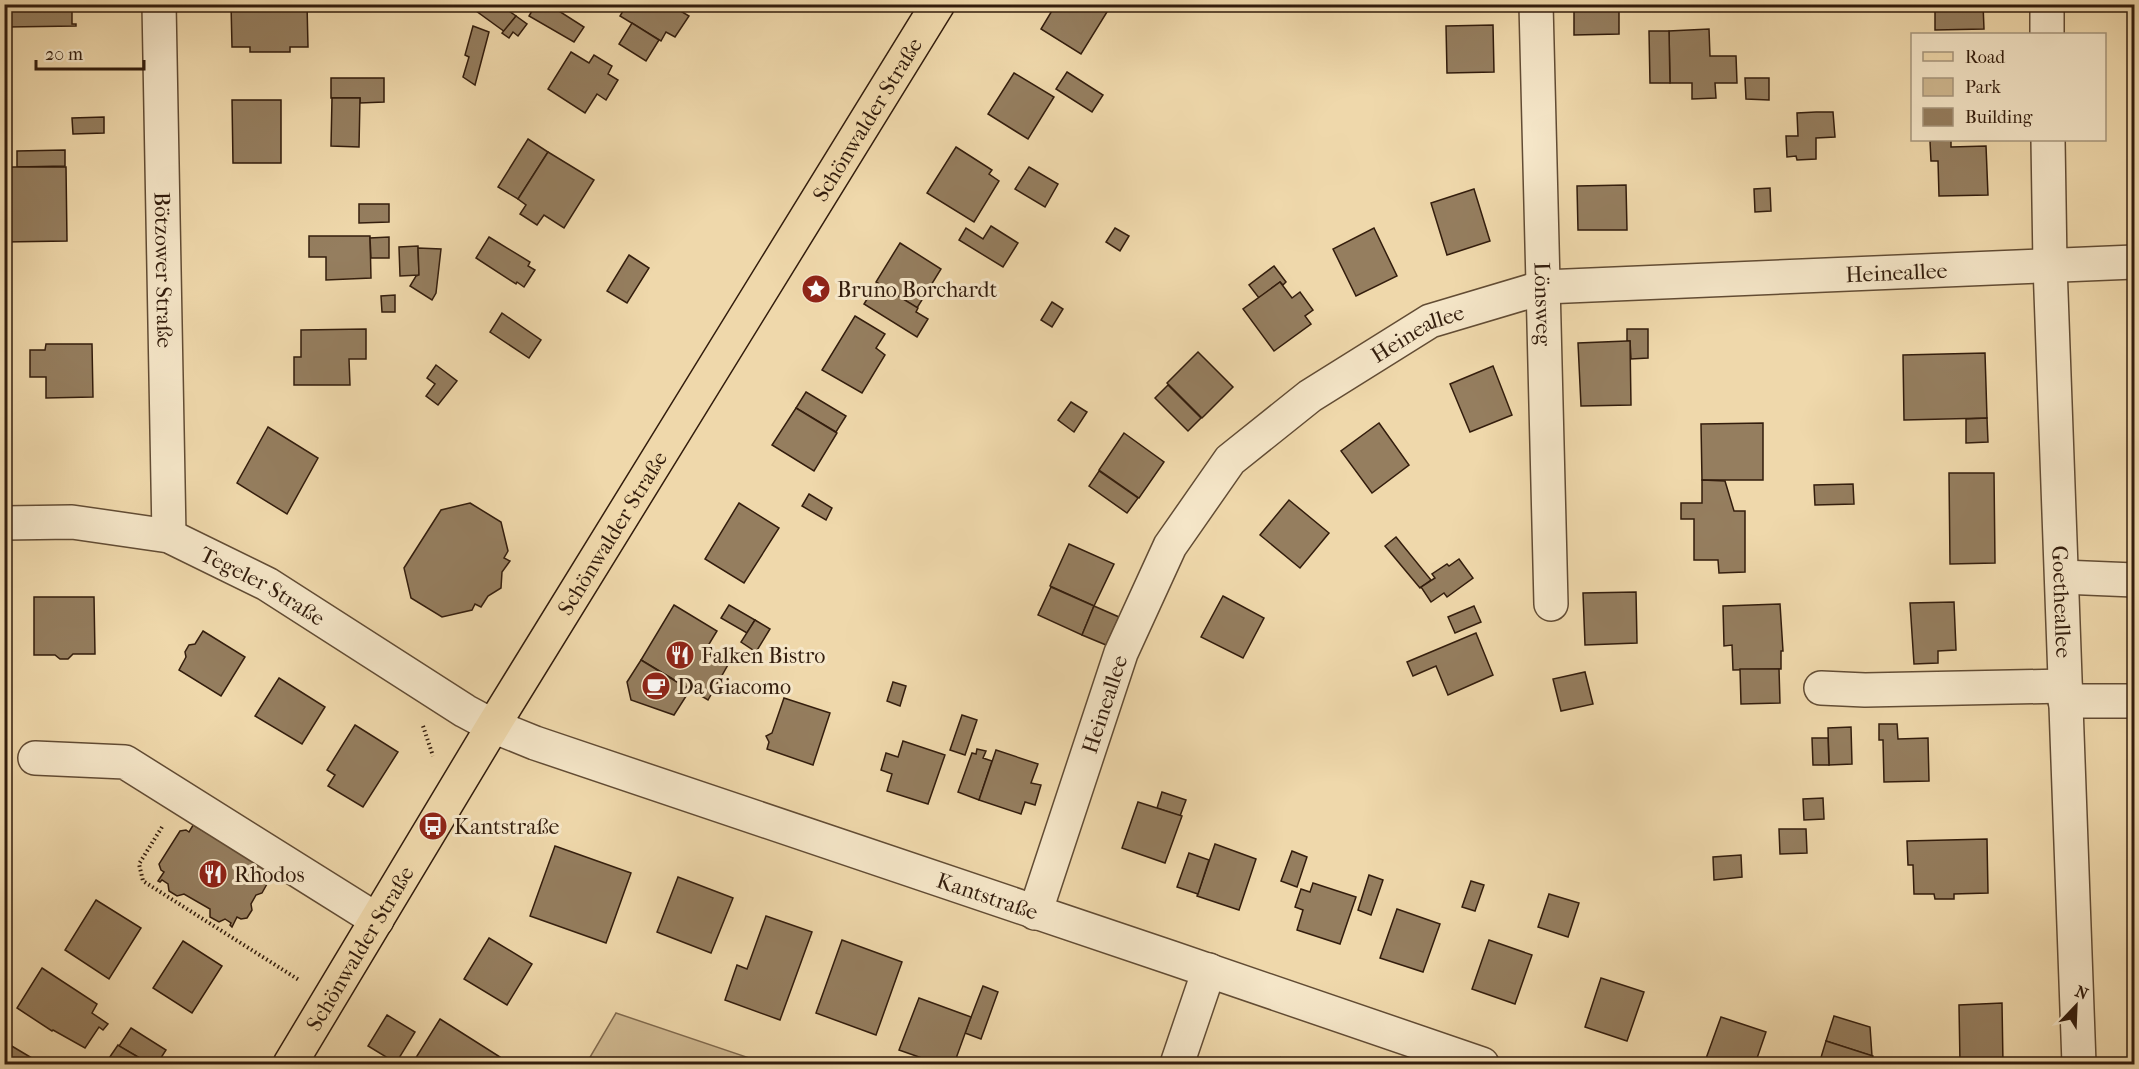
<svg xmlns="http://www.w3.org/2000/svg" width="2139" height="1069" font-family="'IM FELL French Canon',serif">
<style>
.green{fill:#cfb890;stroke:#816a4e;stroke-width:1.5}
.building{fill:#957e5f;stroke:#331d0d;stroke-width:1.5}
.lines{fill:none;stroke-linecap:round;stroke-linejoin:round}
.minor-casing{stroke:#624c34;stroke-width:36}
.major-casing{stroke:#331d0d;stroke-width:36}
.path{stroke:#331d0d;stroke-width:4;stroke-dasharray:1.5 3;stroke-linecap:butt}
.minor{stroke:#f5e6c8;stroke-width:33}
.major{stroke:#efd8ab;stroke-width:33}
.labels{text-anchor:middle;stroke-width:6;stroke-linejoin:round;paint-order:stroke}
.street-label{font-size:22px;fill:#331d0d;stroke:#f5e6c8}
.poi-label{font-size:22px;fill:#331d0d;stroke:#f5e6c8;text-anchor:start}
</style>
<rect width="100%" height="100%" fill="#efd8ab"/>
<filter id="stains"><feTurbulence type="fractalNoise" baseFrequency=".00333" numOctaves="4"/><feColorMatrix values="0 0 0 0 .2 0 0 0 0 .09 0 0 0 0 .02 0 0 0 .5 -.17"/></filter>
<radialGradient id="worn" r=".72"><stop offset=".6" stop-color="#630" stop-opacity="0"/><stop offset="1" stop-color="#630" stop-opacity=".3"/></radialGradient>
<polygon class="green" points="616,1013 767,1064 586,1064"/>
<g class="building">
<polygon points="6,4 72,4 72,24 76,24 76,26 7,27"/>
<polygon points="231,4 307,4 308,47 290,47 290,52 250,52 250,47 232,47"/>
<polygon points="474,4 499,4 516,16 505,32 472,8"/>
<polygon points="536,4 548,4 584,27 574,42 529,16"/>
<polygon points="627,4 680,4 677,9 689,16 675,37 666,32 661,41 620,16"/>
<polygon points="1056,4 1095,4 1107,12 1081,54 1041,29"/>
<polygon points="1574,4 1619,4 1619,34 1574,35"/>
<polygon points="1935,4 1983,4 1984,29 1935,30"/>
<polygon points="516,16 527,24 518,36 513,32 509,38 502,33"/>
<polygon points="632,23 659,40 646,61 619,44"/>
<polygon points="1493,25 1494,72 1447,73 1446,26"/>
<polygon points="473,26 489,32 475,85 463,77 469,57 465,55"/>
<polygon points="1709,29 1710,56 1736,56 1737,83 1715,83 1716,98 1692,99 1692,83 1670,83 1669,31"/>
<polygon points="1649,31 1669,31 1670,83 1650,83"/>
<polygon points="571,52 589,63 594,55 612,66 608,74 618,80 606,100 597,94 585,113 548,89"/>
<polygon points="1067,72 1103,95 1092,112 1056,89"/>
<polygon points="1014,73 1054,97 1028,139 988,114"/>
<polygon points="331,78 384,78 384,102 360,103 360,98 331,98"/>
<polygon points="1745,78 1769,78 1769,100 1746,99"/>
<polygon points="332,98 360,98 359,147 331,146"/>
<polygon points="232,100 281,100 281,163 233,163"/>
<polygon points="1816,112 1833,112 1835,137 1816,138 1816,159 1797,160 1796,156 1787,157 1786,136 1798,136 1797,113"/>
<polygon points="104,117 104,133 73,134 72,118"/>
<polygon points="528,139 548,152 518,199 498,187"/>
<polygon points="1951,140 1951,147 1986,146 1988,195 1939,196 1938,161 1931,161 1930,141"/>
<polygon points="956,147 992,170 989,174 999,181 974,222 927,193"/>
<polygon points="65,150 65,166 17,167 17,151"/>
<polygon points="548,152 594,180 564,228 544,215 537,225 520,214 526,205 518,199"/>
<polygon points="4,167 66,167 67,241 4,242"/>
<polygon points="1029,167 1058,184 1045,207 1015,189"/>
<polygon points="1626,185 1627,230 1578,230 1577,186"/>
<polygon points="1770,188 1771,211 1755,212 1754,189"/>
<polygon points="1474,189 1490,241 1447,255 1431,203"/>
<polygon points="359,204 389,204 389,222 359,223"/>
<polygon points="991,226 1018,243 1003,267 959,240 966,228 983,239"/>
<polygon points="1115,228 1129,236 1120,251 1106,242"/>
<polygon points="1374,228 1397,276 1356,296 1333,249"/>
<polygon points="309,236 370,236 371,278 326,280 326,257 309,257"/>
<polygon points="389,237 389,258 371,258 370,238"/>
<polygon points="489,237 530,262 528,266 535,270 524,287 517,282 516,284 476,258"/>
<polygon points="900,243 941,269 917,308 876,282"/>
<polygon points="418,246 419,275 400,276 399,247"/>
<polygon points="418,248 441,249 436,293 432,300 410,286 416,276 419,275"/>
<polygon points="629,255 649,268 627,303 607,291"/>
<polygon points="1274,266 1286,282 1283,285 1280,282 1259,298 1249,285"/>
<polygon points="1280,282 1292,298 1300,292 1313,310 1305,316 1311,324 1274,351 1243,309"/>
<polygon points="877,283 918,308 916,312 928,319 917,337 864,304"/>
<polygon points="395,295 395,312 382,312 381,296"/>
<polygon points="1052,302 1063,309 1052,327 1041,320"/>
<polygon points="502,313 541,340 529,358 490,332"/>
<polygon points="855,316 885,334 876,348 885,355 862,393 822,370"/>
<polygon points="366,329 366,359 349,359 350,385 294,385 294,357 301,357 301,330"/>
<polygon points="1627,329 1648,329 1648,358 1631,359 1630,341 1627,341"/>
<polygon points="1627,341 1630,341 1631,405 1581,406 1578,343"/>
<polygon points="46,344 92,344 93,397 46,398 46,377 30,377 30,350 45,350"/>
<polygon points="1198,352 1233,387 1202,418 1167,383"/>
<polygon points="1985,353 1987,418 1904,420 1903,355"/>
<polygon points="436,365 457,381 438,405 426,396 435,384 427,378"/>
<polygon points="1493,366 1512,415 1470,432 1450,384"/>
<polygon points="1168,385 1201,418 1188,431 1155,398"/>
<polygon points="806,392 846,416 836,432 796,408"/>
<polygon points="1071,402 1087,412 1074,432 1058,420"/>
<polygon points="796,408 837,433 814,471 772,445"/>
<polygon points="1987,418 1988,442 1966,443 1966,419"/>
<polygon points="1379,423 1409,465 1372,493 1341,451"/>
<polygon points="1763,423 1763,480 1702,480 1701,424"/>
<polygon points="268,427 318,458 287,514 237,483"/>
<polygon points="1124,433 1164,462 1139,498 1099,470"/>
<polygon points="1099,471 1138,498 1127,513 1089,486"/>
<polygon points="1949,473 1994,473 1995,563 1950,564"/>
<polygon points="1702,480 1725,481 1734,511 1745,511 1745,572 1719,573 1718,560 1694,560 1694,519 1681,519 1681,503 1702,503"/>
<polygon points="1853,484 1854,504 1815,505 1814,485"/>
<polygon points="2134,490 2134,551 2131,551 2130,495"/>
<polygon points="809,494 832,508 826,520 802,506"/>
<polygon points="1289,500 1329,533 1300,568 1260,535"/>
<polygon points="470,503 501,522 508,551 504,558 510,561 502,572 501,588 488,596 481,607 475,604 472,610 442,617 411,598 404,568 441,510"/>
<polygon points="739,503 779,528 744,583 705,559"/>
<polygon points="1396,537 1431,580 1420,588 1385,546"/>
<polygon points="1069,544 1114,564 1094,606 1050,586"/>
<polygon points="1459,559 1473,578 1447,597 1444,593 1431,602 1421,587 1435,578 1432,574 1447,564 1449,566"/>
<polygon points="1051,587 1094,606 1082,635 1038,615"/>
<polygon points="1636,592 1637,643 1585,645 1583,593"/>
<polygon points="1223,596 1264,618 1243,658 1201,637"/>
<polygon points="34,597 94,597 95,654 73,654 68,659 60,659 55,655 34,655"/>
<polygon points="1954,602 1956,650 1938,651 1938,663 1914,664 1910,603"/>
<polygon points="1780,604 1783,651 1781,651 1781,669 1733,670 1732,645 1724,646 1723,606"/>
<polygon points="674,605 717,631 706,649 729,663 708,700 641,660"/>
<polygon points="729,605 755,620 747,633 721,618"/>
<polygon points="1094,606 1119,617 1106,645 1082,635"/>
<polygon points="1474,606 1481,622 1455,633 1448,617"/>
<polygon points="755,620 770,629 756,652 741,642"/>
<polygon points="203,631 245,657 221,696 179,670 186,657 185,652 189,645 195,644"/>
<polygon points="1476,633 1493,675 1448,695 1436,666 1413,676 1407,662"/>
<polygon points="641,660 690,690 674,715 631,700 627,682"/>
<polygon points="1740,669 1779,669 1780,703 1741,704"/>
<polygon points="1585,672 1593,704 1561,711 1553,679"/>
<polygon points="279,678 325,707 302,744 255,716"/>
<polygon points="893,682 906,686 900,706 887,701"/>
<polygon points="784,698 830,713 813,765 767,749 769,742 766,736 772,733"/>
<polygon points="962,715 977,720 965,755 950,750"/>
<polygon points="1879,724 1897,724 1898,739 1928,738 1929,781 1884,782 1883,740 1879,740"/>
<polygon points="355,725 398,752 363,807 328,786 335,775 327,770"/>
<polygon points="1851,727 1852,764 1829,765 1828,728"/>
<polygon points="1812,738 1828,738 1829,765 1813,765"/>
<polygon points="903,741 945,755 928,804 887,791 892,774 881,770 886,753 898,757"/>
<polygon points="977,749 986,751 983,758 992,761 979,800 958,792 972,753 976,754"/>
<polygon points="996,750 1038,764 1031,783 1041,785 1035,805 1025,802 1021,814 979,800"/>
<polygon points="1162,792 1186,800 1180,816 1157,808"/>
<polygon points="1823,798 1824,819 1804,820 1803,799"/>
<polygon points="1138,802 1182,816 1165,863 1122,848"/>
<polygon points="195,822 197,824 195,826 255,861 254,863 265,869 268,868 262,877 266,879 267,884 262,893 256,895 251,904 252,910 247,918 241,919 237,917 232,927 230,925 231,923 225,919 219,922 210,917 210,909 184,894 177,896 169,891 168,884 162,880 160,882 158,881 164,872 161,870 159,864 180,831 186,830 189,832"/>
<polygon points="1779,829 1806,829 1807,853 1780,854"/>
<polygon points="1987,839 1988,893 1954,894 1954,899 1935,899 1934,894 1914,894 1913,865 1908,865 1907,841"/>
<polygon points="1215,844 1256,859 1239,910 1197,896"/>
<polygon points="555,846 631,873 606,943 530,916"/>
<polygon points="1292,851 1307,857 1297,887 1281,881"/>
<polygon points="1189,853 1209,860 1198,894 1177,887"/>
<polygon points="1741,855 1742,877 1714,880 1713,857"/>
<polygon points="1369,875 1383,880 1371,915 1358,910"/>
<polygon points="678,877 733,898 711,953 657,932"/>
<polygon points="1471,881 1484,885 1475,911 1462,907"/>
<polygon points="1313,883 1356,897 1340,944 1297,930 1303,910 1295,907 1301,889 1310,892"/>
<polygon points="1549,894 1579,903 1568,937 1538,927"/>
<polygon points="96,900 141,928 109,979 65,950"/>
<polygon points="1397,909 1440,924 1423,972 1380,958"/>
<polygon points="766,916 812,932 780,1020 725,1000 737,965 747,969"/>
<polygon points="489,938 532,964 507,1005 464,979"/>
<polygon points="842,940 902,962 876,1035 816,1013"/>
<polygon points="1489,940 1532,955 1515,1004 1472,989"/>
<polygon points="183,941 222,966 192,1013 153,988"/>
<polygon points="42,968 97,1004 92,1013 108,1024 103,1030 99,1027 85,1048 53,1030 52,1031 17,1008"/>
<polygon points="1601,978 1644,992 1627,1041 1585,1027"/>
<polygon points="983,986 998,992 981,1039 965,1033"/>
<polygon points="919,998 971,1017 954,1064 939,1064 899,1050"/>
<polygon points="2002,1003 2003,1064 1960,1064 1959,1005"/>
<polygon points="387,1015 415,1032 396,1063 368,1046"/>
<polygon points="1834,1016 1870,1027 1872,1056 1826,1041"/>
<polygon points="1721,1017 1766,1032 1755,1064 1704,1064"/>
<polygon points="440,1019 500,1057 495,1064 412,1064"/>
<polygon points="131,1028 166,1050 157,1064 150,1064 119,1046"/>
<polygon points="1826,1041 1873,1056 1871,1064 1819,1064"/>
<polygon points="10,1045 42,1064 12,1064 4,1060 4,1055"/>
<polygon points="118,1045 119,1046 150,1064 105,1064"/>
<polygon points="1282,1058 1301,1064 1283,1064 1284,1061"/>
</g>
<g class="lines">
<g class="minor-casing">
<g id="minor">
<path id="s1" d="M159,4L169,536"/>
<path id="s2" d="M1536,4L1551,604"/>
<polyline points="2047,4 2047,34"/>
<path id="s3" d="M2048,140L2050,265L2079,1064"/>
<path id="s4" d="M4,523L72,522L169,536L267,584L465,711L493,726L535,743C850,850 1167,955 1482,1064"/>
<polyline points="2062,577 2134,580"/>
<polyline points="1821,688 1865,690 2065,686"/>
<polyline points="2065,701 2134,701"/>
<polyline points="35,758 125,762 377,920"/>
<path id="s5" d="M1035,913L1121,653L1170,546L1230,460L1310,396L1430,321L1544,287L2134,262"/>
<polyline points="1177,1064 1209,970"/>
</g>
</g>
<g class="major-casing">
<g id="major">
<path id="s6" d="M290,1064L493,726L938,4"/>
</g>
</g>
<g class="path">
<polyline points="423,726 433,756"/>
<polyline points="162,827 139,864 143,881 299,980"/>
</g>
<use href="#minor" class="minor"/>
<use href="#major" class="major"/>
</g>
<defs>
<g id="sight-disc" transform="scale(1.5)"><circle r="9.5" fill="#8f2418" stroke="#f5e6c8"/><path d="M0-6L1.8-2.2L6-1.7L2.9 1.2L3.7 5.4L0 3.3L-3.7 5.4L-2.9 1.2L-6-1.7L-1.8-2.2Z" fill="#fff"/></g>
<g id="restaurant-disc" transform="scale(1.5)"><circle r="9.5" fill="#8f2418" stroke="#f5e6c8"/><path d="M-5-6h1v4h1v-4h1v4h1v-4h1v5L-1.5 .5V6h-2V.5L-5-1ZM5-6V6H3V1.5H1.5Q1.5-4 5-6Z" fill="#fff"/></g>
<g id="cafe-disc" transform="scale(1.5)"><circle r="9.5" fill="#8f2418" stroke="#f5e6c8"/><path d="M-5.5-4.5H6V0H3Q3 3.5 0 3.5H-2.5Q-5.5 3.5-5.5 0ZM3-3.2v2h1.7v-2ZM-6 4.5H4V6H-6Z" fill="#fff"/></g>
<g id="bus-disc" transform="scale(1.5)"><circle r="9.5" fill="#8f2418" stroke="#f5e6c8"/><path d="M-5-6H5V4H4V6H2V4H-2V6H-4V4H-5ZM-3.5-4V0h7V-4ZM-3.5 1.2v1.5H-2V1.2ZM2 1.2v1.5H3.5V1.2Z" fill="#fff"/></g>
</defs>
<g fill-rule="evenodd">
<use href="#sight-disc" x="816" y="289"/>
<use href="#restaurant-disc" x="680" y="655"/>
<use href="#cafe-disc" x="656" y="686"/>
<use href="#bus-disc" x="433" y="826"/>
<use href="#restaurant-disc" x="213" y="874"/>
</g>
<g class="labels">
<g class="street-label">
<text dy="8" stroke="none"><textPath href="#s6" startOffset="1107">Schönwalder Straße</textPath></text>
<text dy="8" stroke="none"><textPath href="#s1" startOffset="266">Bötzower Straße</textPath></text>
<text dy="8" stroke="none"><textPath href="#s5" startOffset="1212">Heineallee</textPath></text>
<text dy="8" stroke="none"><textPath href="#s2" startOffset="300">Lönsweg</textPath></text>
<text dy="8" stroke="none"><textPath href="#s5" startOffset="724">Heineallee</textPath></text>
<text dy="8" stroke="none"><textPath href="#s6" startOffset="621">Schönwalder Straße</textPath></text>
<text dy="8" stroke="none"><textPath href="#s4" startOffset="272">Tegeler Straße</textPath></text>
<text dy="8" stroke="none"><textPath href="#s3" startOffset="462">Goetheallee</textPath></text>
<text dy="8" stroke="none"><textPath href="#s5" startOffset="220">Heineallee</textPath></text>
<text dy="8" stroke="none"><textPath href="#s4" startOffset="1065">Kantstraße</textPath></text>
<text dy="8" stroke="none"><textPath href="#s6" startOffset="135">Schönwalder Straße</textPath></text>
</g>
<g class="poi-label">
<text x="837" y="297">Bruno Borchardt</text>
<text x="701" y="663">Falken Bistro</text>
<text x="677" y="694">Da Giacomo</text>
<text x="454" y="834">Kantstraße</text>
<text x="234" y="882">Rhodos</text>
</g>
</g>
<rect width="2139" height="1069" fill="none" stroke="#efd8ab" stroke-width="24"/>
<rect x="6" y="6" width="2127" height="1057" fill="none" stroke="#331d0d" stroke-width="3"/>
<rect x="12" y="12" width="2115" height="1045" fill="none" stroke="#331d0d" stroke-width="1.5"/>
<rect x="1911" y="33" width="195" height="108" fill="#f5e6c8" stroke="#a7967d" stroke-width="1.5"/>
<rect x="1923" y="52" width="30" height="9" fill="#efd8ab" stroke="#a7967d" stroke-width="1.5"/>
<text x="1965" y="63" font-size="18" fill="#331d0d">Road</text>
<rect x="1923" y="78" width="30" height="18" fill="#cfb890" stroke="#a7967d" stroke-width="1.5"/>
<text x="1965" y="93" font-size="18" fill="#331d0d">Park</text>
<rect x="1923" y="108" width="30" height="18" fill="#957e5f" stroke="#a7967d" stroke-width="1.5"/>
<text x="1965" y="123" font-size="18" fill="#331d0d">Building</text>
<g transform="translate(2076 1006) rotate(23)" stroke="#f5e6c8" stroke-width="4.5" paint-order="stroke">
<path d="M0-4.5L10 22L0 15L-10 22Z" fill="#331d0d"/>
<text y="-9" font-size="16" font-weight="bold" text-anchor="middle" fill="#331d0d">N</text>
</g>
<path d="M36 60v9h108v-9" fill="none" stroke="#331d0d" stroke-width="3"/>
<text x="45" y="60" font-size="18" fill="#331d0d" stroke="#f5e6c8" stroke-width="4.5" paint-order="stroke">20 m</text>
<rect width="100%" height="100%" filter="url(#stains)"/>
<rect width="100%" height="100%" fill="url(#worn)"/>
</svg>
